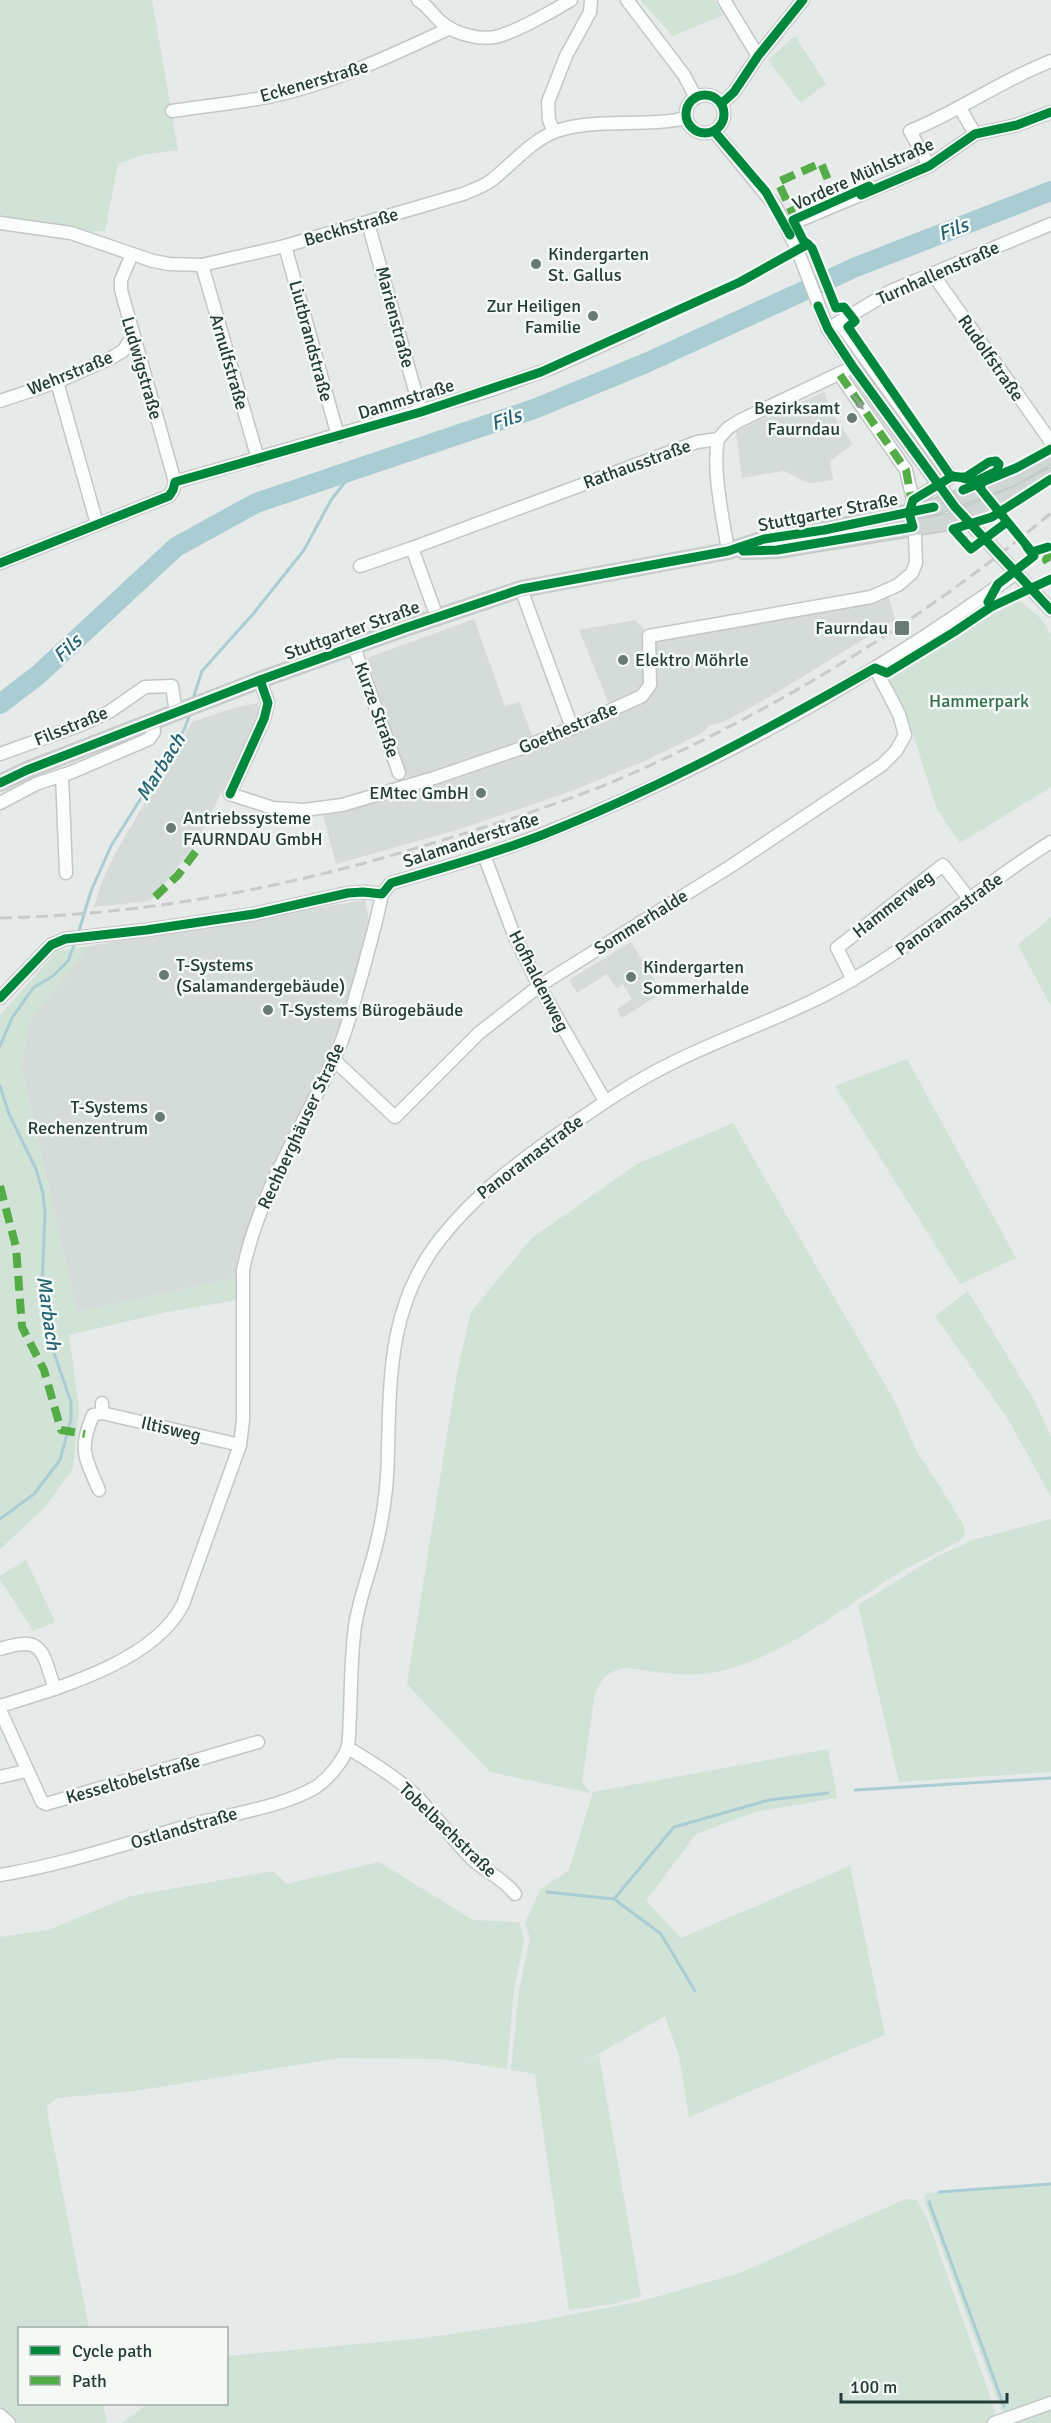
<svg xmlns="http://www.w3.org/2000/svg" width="1051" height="2423" font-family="Signika,sans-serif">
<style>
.built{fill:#d4dbd8}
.green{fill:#d1e2d6}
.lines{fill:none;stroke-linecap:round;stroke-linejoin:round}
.stream{stroke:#aacdd4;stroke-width:3}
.river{stroke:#aacdd4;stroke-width:20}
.minor-casing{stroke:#c3c7c5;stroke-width:15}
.major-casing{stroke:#c2c9c7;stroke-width:18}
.minor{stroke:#fbfcfc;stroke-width:12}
.major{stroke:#cfd6d4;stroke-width:15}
.rail{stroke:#c7cbca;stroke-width:3;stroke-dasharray:12 6;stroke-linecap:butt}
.minor-bridge-casing{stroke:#c3c7c5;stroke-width:15;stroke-linecap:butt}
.minor-bridge{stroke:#fbfcfc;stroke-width:12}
.quiet{stroke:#53ac45;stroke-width:8;stroke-dasharray:15 8;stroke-linecap:butt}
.cycleway-casing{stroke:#f4f9f6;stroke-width:13}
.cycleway{stroke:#00873e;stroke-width:9}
.oneway{fill:#909c99}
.poi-dot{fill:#697974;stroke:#f4f9f6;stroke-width:2}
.labels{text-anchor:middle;stroke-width:5;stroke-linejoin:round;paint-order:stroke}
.street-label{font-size:18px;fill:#253c36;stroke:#f4f9f6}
.poi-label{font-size:18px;fill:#253c36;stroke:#f4f9f6;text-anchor:start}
.park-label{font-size:18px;fill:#336f4b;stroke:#f4f9f6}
.water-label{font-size:20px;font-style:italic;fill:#246372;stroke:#f4f9f6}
</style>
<rect width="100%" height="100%" fill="#e6eae8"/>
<g class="built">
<polygon points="824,392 831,411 853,444 830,461 833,480 809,483 783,471 742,478 736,431"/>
<polygon points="888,594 895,620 766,699 725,721 709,726 702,733 647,760 569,792 460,829 336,864 323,814 411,789 367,658 474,619 505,706 519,702 537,747 613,714 579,630 635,620 654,639"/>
<polygon points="258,703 259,711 247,741 196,844 150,901 94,907 102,882 116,852 192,722 237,707"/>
<polygon points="365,900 369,921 334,1060 235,1278 77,1312 21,1065 30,1020 89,946"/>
<polygon points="631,942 662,993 622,1018 617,1009 632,999 623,984 616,988 607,974 577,993 569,980"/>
</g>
<g class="green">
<polygon points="0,0 152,0 178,150 142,155 118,164 105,231 71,233 0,225"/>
<polygon points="640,0 714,0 723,15 673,36"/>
<polygon points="795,36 826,84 801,103 768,60"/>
<polygon points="1016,597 1040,618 1051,634 1051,787 960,843 937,809 914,737 885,677"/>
<polygon points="1051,917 1051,1006 1018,945"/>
<polygon points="89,946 30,1020 21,1065 77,1312 235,1278 246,1257 243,1299 167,1312 69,1335 79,1409 73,1468 46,1506 0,1549 0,1015 57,951"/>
<polygon points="907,1059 1016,1258 960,1284 835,1086"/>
<path d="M733,1123L895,1402L917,1452L949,1501L964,1526L965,1534L961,1540C940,1552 918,1561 897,1574C841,1609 770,1667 703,1674C678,1676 651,1671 626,1668L614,1671L604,1677L595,1693L582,1782L590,1793L490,1772L407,1684L457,1373L471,1312L532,1238L637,1164Z"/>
<polygon points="968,1291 1035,1402 1051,1437 1051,1497 1008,1419 935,1316"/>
<polygon points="1051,1519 1051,1772 899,1782 858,1605 936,1557 973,1540"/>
<polygon points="26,1560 55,1622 33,1631 0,1579 0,1576"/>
<polygon points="828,1749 837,1798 755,1812 696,1834 646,1901 681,1938 850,1866 885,2035 689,2117 679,2056 665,2016 579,2065 599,2055 641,2296 614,2304 569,2310 535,2074 542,2075 511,2070 519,1990 530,1938 525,1923 540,1890 569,1870 593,1792"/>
<polygon points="379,1862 473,1920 519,1922 524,1940 514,1989 507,2069 442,2059 340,2058 135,2091 57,2098 47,2106 49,2122 89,2328 20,2328 20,2404 103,2404 107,2423 13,2423 0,2412 0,1937 48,1930 131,1896 273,1871 287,1884"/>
<path d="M1051,2185V2400C1036,2405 1015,2418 1001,2409L924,2200L926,2194L933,2192L935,2193Z"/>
<polygon points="910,2199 917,2200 928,2221 993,2405 995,2415 987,2423 122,2423 147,2404 226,2404 227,2356 424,2338 533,2322 642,2301 740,2273 903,2200"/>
<polygon points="1051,2408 1051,2423 1004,2423"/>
</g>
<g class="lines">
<g class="stream">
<polyline points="192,702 202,671 253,614 304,550 331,500 356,468"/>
<polyline points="78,934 91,891 111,846 184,730 191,711"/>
<polyline points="0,1046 12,1018 33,988 53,976 68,961 76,940"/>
<polyline points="0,1086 9,1114 36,1169 43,1193 45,1213 42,1287 53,1350 71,1402 71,1419 60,1460 34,1494 0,1519"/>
<polyline points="855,1790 1051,1778"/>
<polyline points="547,1892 614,1899 674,1827 769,1800 828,1793"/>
<polyline points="614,1899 661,1934 695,1991"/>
<polyline points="939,2192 1051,2184"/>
<polyline points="929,2202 1004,2406"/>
</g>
<polyline class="river" points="0,704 38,675 176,547 256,503 534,409 646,363 856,267 1051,191"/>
<g class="minor-casing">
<g id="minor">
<path d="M418,0C430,7 434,18 445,25C456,34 481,40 495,37C514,33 553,11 571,0"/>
<polyline points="627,0 684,75 696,98"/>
<polyline points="724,0 758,56"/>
<circle cx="705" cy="114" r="19"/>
<polyline points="721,104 734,92 758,56 803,0"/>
<polyline points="960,108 975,134"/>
<path d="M172,111C204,106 237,103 268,97C332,84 392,55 450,28"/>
<polyline points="714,131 776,207 797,249 828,329 882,408"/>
<polyline points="554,132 549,120 548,102 566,56 590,12 591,0"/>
<path d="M929,166L910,131C959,111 1002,80 1051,61"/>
<path d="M0,223L71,233L153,261L169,264L202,265L285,246L463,194C473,190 484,186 492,180C512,164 530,142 554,132C593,117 645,128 686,118"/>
<polyline points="368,223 421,412"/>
<polyline points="786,226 929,166 975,134 1017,125 1051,112"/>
<polyline points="285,246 338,436"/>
<polyline points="202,265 258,459"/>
<polyline points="932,273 1051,442"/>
<polyline points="839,322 951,477 913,500"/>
<polyline points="828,329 891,291 1051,224"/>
<polyline points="57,382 97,524"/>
<polyline points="0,401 57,382 111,358 123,351 133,336"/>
<path d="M718,439C712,472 723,517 728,551"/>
<polyline points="175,482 488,391 554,367 640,328"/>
<polyline points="412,548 697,442 718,439 728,428 739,421 853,367"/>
<polyline points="0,563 169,496 173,490 175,482 121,290 121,280 132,254"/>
<polyline points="360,566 412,548 437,617"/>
<polyline points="521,589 572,728"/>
<polyline points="354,647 399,773"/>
<polyline points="260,680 268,703 264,719 230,794 273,808 304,810 342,805 434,778 522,748 572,728 642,696 650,685 649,636 871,597 898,585 912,573 916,563 915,535 909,513 913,500 906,470 840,375"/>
<polyline points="0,754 78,726 109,712 145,687 172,686 176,713"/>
<polyline points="62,775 66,873"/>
<polyline points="0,803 36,784 72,772 149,739 154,732 153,722"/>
<polyline points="484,855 514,935 539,986 605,1101"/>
<path d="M382,894L391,883C442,868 493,854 543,834C710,768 871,679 1016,573L1051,610"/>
<polyline points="853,980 837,948 943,865 970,900"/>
<polyline points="0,998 51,945 65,939 146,930 254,914 348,893 363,892 382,894"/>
<polyline points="334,1060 395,1117 479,1033 539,986 731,866 882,765 896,751 905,735 899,714 875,668"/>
<polyline points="102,1413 240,1445"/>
<path d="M99,1490C85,1457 78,1450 93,1415L102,1413V1403"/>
<path d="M0,1649C45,1634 42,1653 55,1689"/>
<path d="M0,1706C58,1688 154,1662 183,1604L240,1445L243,1420V1270C259,1194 301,1130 333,1061C347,1033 353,1003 362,974C369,947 377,921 382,894"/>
<polyline points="0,1710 42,1802 46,1804 258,1742"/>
<path d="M348,1748C370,1761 393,1775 413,1793C434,1813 451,1838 472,1859C486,1872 504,1879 515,1894"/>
<polyline points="0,1777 26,1771"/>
<path d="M0,1875C66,1864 127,1843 191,1825C229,1814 283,1807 316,1787C328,1779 342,1762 347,1749C350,1740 349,1726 350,1716C351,1686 351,1655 355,1626C359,1599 370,1572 376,1546C384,1514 388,1482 388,1449C390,1371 390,1302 441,1238C477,1193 517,1163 564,1130C600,1105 636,1080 676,1061C735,1032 799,1012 855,978C924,938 983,884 1051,842"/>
<polyline points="0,2415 9,2423"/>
<polyline points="994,2423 1051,2403"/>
</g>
</g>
<g class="major-casing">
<g id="major">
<polyline points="743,551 777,550 949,522 1017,494 1051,476"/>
<polyline points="0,783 27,770 260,680 405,628 521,589 728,551 764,539 824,530 934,507 1010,479 1051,455"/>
</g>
</g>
<use href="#minor" class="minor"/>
<use href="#major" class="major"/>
<path class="rail" d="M0,918C146,915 291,887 430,844C502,822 574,800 642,769C788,703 928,616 1051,513"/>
<g class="minor-bridge-casing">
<polyline id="minor-bridge" points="882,408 955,507 1016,573"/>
</g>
<use href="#minor-bridge" class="minor-bridge"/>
<g class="quiet">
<polyline points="796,221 778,182 821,163 838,204"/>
<polyline points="840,375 906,470 912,503"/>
<polyline points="1051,549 1046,560 1051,568"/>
<polyline points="155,897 178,875 200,846"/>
<polyline points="0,1186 16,1247 22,1327 44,1370 61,1430 85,1434"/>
</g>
<g class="cycleway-casing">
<g id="cycleway">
<circle cx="705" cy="114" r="19"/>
<polyline points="721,104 734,92 758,56 803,0"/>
<polyline points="714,131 766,192 790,235"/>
<polyline points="869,186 793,220 803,240 812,248 836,308 844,307 855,321 848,327 950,475 974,481 1032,552 1048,547"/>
<polyline points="861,195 929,166 975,134 1017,125 1051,112"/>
<polyline points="818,306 828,329 853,367 955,507 1051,610"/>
<polyline points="963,490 1016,468 1051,449"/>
<polyline points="909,513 913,500 951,477 966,477 989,462 996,461 999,464 997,471 976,481 981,488"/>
<polyline points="1007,522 971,549 953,529 992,517 1051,479"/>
<polyline points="743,551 777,550 913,527 909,513"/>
<polyline points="0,563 169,496 173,490 175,482 421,412 541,372 740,282 808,244"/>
<polyline points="991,607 988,602 998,584 1034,556 1027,547"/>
<polyline points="0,783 27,770 260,680 405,628 521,589 728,551 764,539 824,530 934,507"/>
<polyline points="230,794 264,719 268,703 260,680"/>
<path d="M0,998L51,945L65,939L146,930L254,914L348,893L363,892L382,894L391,883C442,868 493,854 542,835C658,789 767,730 875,668L887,673L954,632L991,607L1051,579"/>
</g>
</g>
<use href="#cycleway" class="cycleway"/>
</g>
<defs><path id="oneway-solid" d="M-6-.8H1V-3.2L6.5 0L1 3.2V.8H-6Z" transform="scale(1.5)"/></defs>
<use class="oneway" href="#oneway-solid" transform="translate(858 402) rotate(54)"/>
<g class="poi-dot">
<circle cx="536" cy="264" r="6"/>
<circle cx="593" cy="316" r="6"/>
<circle cx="852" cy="418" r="6"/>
<rect x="894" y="620" width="16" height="16" rx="3"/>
<circle cx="623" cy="660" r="6"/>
<circle cx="481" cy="793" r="6"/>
<circle cx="171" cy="828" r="6"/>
<circle cx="164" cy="975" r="6"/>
<circle cx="631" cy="977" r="6"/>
<circle cx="268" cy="1010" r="6"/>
<circle cx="160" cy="1117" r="6"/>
</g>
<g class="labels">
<g class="street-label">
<text transform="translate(314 81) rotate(-16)" y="6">Eckenerstraße</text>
<text transform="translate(863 174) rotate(-24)" y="6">Vordere Mühlstraße</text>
<text transform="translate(351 227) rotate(-16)" y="6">Beckhstraße</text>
<text transform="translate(938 273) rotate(-24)" y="6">Turnhallenstraße</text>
<text transform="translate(395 317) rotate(75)" y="6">Marienstraße</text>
<text transform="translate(311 341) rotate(75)" y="6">Liutbrandstraße</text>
<text transform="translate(991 358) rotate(55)" y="6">Rudolfstraße</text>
<text transform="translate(229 362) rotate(74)" y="6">Arnulfstraße</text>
<text transform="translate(142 368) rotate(74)" y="6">Ludwigstraße</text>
<text transform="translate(70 373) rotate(-22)" y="6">Wehrstraße</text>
<text transform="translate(406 399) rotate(-17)" y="6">Dammstraße</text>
<text transform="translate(637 464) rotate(-20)" y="6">Rathausstraße</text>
<text transform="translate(828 512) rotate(-11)" y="6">Stuttgarter Straße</text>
<text transform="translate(352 630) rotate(-20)" y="6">Stuttgarter Straße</text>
<text transform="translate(377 710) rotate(70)" y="6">Kurze Straße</text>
<text transform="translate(71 726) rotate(-22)" y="6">Filsstraße</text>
<text transform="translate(568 728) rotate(-23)" y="6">Goethestraße</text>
<text transform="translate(471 840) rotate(-18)" y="6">Salamanderstraße</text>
<text transform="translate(893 904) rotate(-38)" y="6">Hammerweg</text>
<text transform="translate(949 914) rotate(-36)" y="6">Panoramastraße</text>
<text transform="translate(641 922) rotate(-32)" y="6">Sommerhalde</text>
<text transform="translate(539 981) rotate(63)" y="6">Hofhaldenweg</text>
<text transform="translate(301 1126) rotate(-65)" y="6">Rechberghäuser Straße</text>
<text transform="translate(530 1157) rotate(-37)" y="6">Panoramastraße</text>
<text transform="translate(171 1429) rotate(13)" y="6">Iltisweg</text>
<text transform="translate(133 1779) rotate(-16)" y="6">Kesseltobelstraße</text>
<text transform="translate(184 1828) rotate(-16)" y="6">Ostlandstraße</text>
<text transform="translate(448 1830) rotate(44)" y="6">Tobelbachstraße</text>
</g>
<g class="poi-label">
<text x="548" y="260">Kindergarten<tspan x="548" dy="21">St. Gallus</tspan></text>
<text x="581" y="312" text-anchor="end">Zur Heiligen<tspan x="581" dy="21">Familie</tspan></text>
<text x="840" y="414" text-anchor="end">Bezirksamt<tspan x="840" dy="21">Faurndau</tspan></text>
<text x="888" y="634" text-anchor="end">Faurndau</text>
<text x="635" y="666">Elektro Möhrle</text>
<text x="469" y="799" text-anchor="end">EMtec GmbH</text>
<text x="183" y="824">Antriebssysteme<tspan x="183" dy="21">FAURNDAU GmbH</tspan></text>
<text x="176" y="971">T-Systems<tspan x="176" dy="21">(Salamandergebäude)</tspan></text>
<text x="643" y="973">Kindergarten<tspan x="643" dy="21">Sommerhalde</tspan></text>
<text x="280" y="1016">T-Systems Bürogebäude</text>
<text x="148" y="1113" text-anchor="end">T-Systems<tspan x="148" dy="21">Rechenzentrum</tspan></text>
</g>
<g class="park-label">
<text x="979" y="707">Hammerpark</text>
</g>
<g class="water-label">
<text transform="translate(953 229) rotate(-21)" y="7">Fils</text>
<text transform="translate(506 419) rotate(-19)" y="7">Fils</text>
<text transform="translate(67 648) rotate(-43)" y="7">Fils</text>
<text transform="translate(160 767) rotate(-58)" y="7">Marbach</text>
<text transform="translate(49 1313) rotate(82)" y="7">Marbach</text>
</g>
</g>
<rect x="18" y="2327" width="210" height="78" fill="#f4f9f6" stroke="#a1ada9" stroke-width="1.5"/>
<rect x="30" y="2346" width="30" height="9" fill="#00873e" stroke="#a1ada9" stroke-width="1.5"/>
<text x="72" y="2357" font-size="18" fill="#253c36">Cycle path</text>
<rect x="30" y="2376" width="30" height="9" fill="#53ac45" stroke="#a1ada9" stroke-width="1.5"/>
<text x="72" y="2387" font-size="18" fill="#253c36">Path</text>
<path d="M841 2393v9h166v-9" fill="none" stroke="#253c36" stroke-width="3"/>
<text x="850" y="2393" font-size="18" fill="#253c36" stroke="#f4f9f6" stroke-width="4.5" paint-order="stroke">100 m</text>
</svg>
